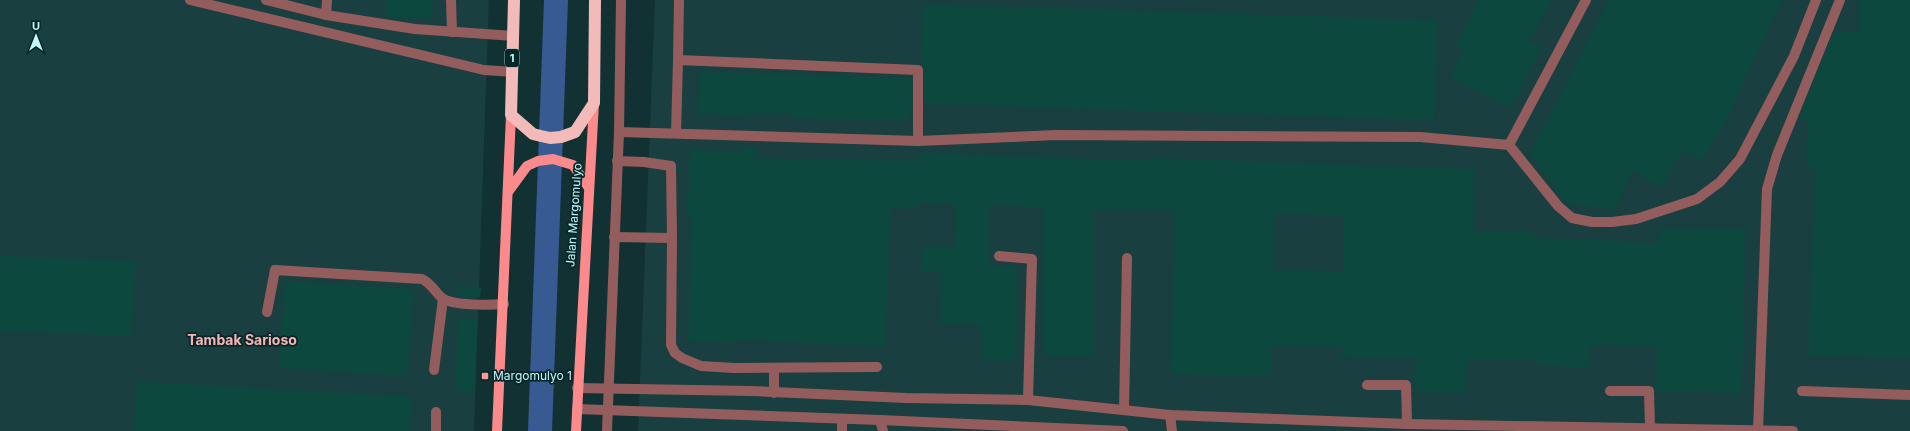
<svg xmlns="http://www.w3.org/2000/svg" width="1910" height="431" font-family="Inter,sans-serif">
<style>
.built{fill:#193f41}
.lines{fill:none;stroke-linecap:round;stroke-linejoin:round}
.river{stroke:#375a92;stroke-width:24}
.building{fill:#0d483f;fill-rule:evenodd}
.minor{stroke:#945d5d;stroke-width:10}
.major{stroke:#fb8a8c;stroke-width:10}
.highway{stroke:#f2bab9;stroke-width:12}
.poi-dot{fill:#f59b9b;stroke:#052729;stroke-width:1.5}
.labels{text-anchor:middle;stroke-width:3.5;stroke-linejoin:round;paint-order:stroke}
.shield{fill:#052729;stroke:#8db8ba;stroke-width:1}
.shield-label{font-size:11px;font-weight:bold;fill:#c7f6f8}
.street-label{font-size:12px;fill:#c7f6f8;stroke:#052729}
.poi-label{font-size:12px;fill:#c7f6f8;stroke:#052729;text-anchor:start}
.quarter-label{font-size:14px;font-weight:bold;fill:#f9b5b4;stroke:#052729}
</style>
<rect width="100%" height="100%" fill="#113133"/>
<g class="built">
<polygon points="0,0 489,0 474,431 0,431"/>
<polygon points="655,0 1910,0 1910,431 638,431"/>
</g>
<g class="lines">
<polyline class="river" points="540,431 556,0"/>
</g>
<g class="building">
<polygon points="386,0 431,0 431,19 386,18"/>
<polygon points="1479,0 1552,0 1529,41 1542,47 1510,108 1450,78 1464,50 1456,46"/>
<polygon points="1609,0 1782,0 1724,125 1702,160 1682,151 1662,187 1633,171 1615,209 1567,204 1530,154"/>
<polygon points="1860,0 1910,0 1910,358 1808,355 1815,168 1806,168 1808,120 1798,120 1834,31 1859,32"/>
<polygon points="923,4 1438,20 1435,120 924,104 924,70 921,64"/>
<polygon points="700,72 912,78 910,120 790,118 790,114 747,113 747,116 698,114"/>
<path d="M741,147H755V158L799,159L917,161L918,153L1122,160L1157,158L1475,169L1473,231L1534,232V238L1659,243L1660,228L1745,229L1742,393L1656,391L1657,347L1589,345V367L1537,366V360L1467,359L1466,393L1414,392L1415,358L1342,357V347L1272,346V376L1171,374L1174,210L1094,209V356L1044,355V207H1033L990,205L989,266L1018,267L1016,361L981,360L982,325L940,323L942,272L921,271L923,245L955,247L956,204L915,203V209L891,208L885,347L734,339V343L688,341L692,215H687L690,150L741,152ZM1275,213L1344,216L1343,271L1274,270Z"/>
<polygon points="0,256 135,261 132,336 0,331"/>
<polygon points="285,281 414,289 408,376 279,368"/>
<polygon points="458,285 481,288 480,298 457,296"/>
<polygon points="459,318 478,319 474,393 455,392"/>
<polygon points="137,381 412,397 410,431 134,431"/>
</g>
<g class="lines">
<g class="minor">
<polyline points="190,0 484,70 512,72"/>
<polyline points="266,0 326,15"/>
<polyline points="327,0 326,15 415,29 513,36"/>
<polyline points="451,0 452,32"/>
<polyline points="679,0 678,60 918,70 918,141"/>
<polyline points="619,132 918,141 1056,135 1420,137 1509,145 1558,206 1572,218 1592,222 1612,222 1636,219 1697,199 1720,182 1740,159 1794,56 1816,0"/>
<polyline points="676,133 678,60"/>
<polyline points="1509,145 1586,0"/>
<polyline points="617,161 644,162 671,166 672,238"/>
<polyline points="614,237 672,238 671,345 675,353 682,358 701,366 734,368 877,367"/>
<polyline points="999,256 1032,259 1028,400"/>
<path d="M267,312L275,270L422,279C431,283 435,292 442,298C453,306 490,305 504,304"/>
<polyline points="774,368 774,393"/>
<polyline points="434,370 443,299"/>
<polyline points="1367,385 1406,385 1407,424"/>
<polyline points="577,388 751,391 906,398 1028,400 1170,415 1407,424 1793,431"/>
<polyline points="1610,391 1649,391 1650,428"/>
<polyline points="1802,391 1910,395"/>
<polyline points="577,409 880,420 1123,431"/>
<polyline points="1124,410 1127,258"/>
<polyline points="436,412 436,431"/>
<polyline points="1170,415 1172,431"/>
<polyline points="880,420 883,431"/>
<polyline points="607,431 619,132 621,0"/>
<polyline points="842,431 842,419"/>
<polyline points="1758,431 1767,189 1777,155 1840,0"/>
</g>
<g class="major">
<polyline points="508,192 527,166 538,161 553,159 573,165 589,188"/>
<polyline points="497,431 511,115"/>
<polyline points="576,431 594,103"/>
</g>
<polyline class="highway" points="514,0 511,115 533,134 541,136 550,138 561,137 575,132 594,103 595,0"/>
</g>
<rect class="poi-dot" x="481" y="372" width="8" height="8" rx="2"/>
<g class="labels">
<rect class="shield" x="505" y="49" width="14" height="18" rx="3"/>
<g class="shield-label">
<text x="512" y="62">1</text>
</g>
<g class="street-label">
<text transform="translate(574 215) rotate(-86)" y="4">Jalan Margomulyo</text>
</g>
<g class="poi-label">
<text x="493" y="380">Margomulyo 1</text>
</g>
<g class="quarter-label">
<text x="242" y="345">Tambak Sarioso</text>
</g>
</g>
<g transform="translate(36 36)" stroke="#052729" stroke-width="3" paint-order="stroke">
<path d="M0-3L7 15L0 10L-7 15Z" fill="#c7f6f8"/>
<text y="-6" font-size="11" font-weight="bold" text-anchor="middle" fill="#c7f6f8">U</text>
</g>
</svg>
